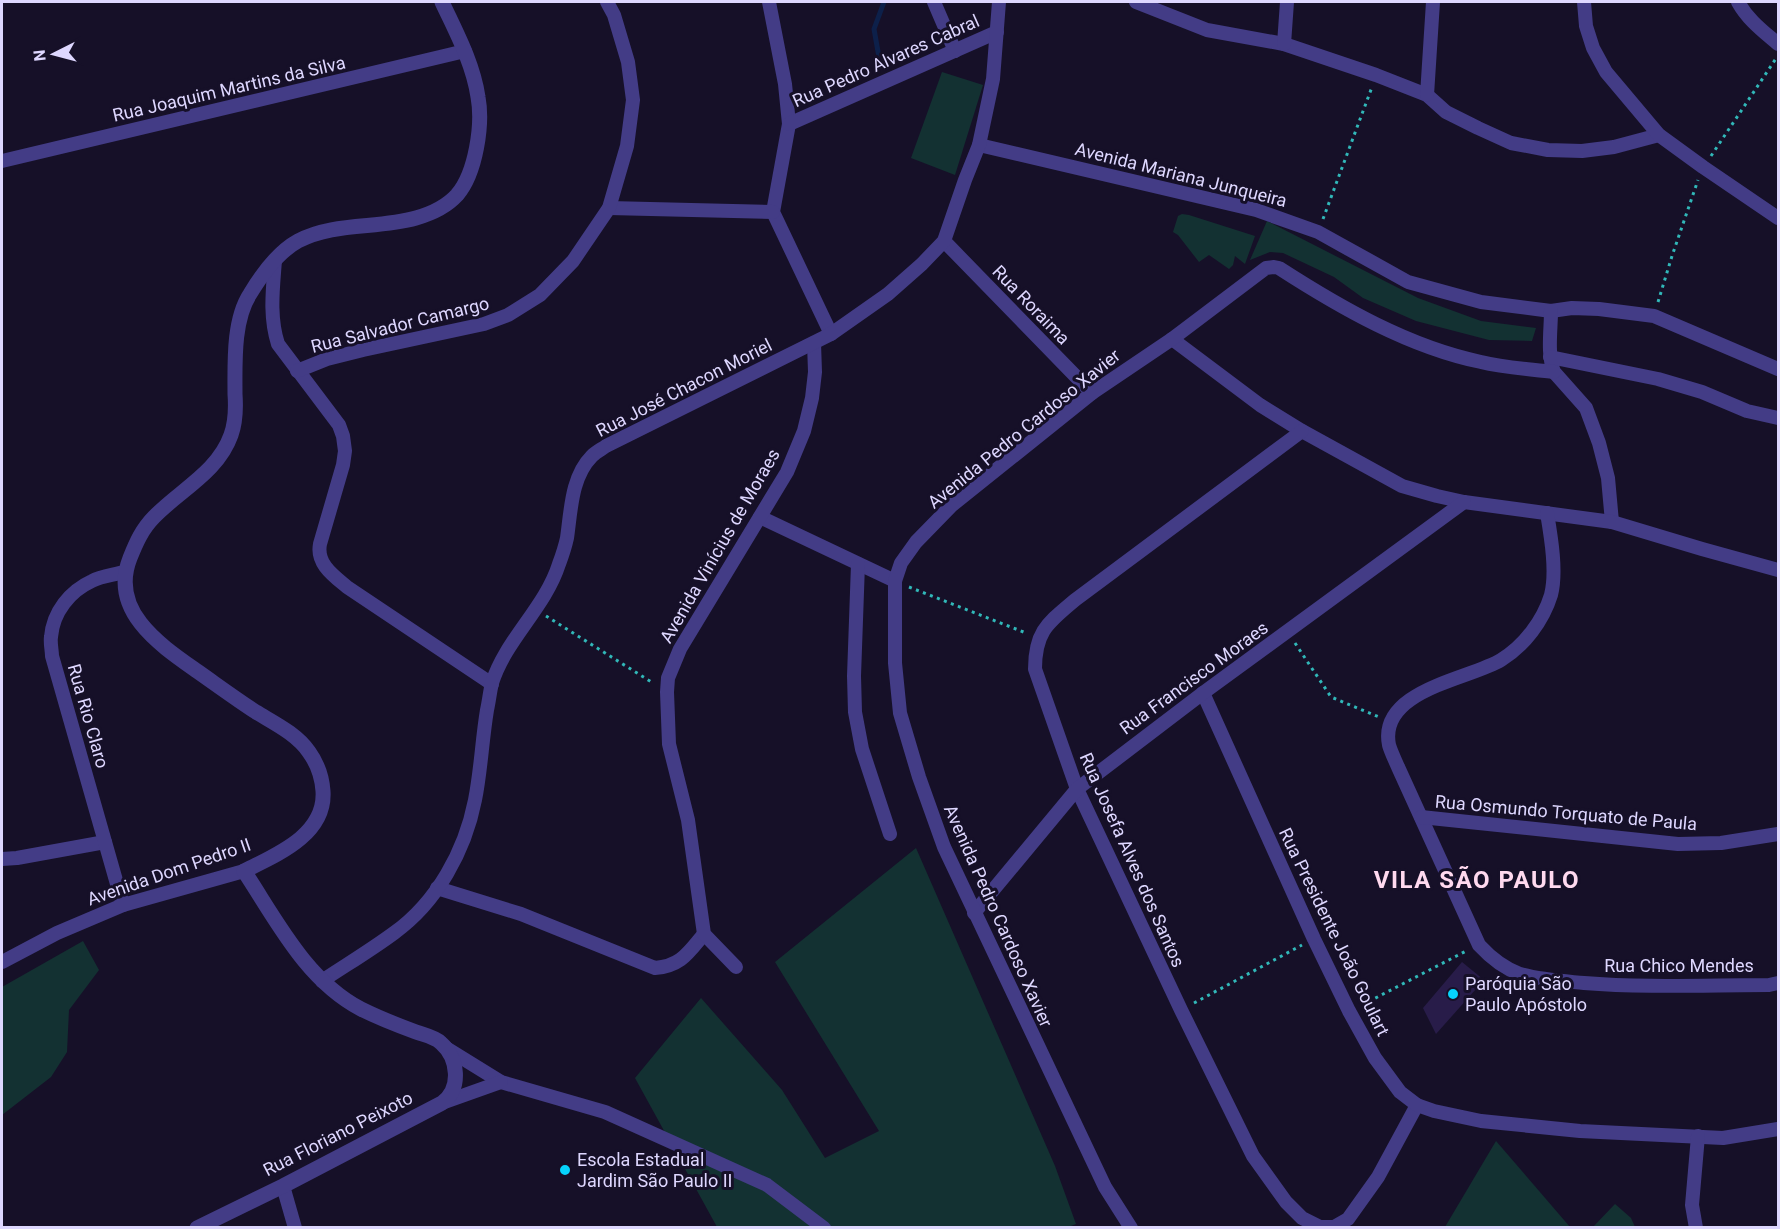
<svg xmlns="http://www.w3.org/2000/svg" width="1780" height="1229" font-family="Roboto,sans-serif">
<style>
.green{fill:#133132}
.lines{fill:none;stroke-linecap:round;stroke-linejoin:round}
.stream{stroke:#0d204a;stroke-width:5}
.building{fill:#281c49}
.path{stroke:#31b8b9;stroke-width:3;stroke-dasharray:3 4.5;stroke-linecap:butt}
.minor{stroke:#433c86;stroke-width:14}
.tertiary{stroke:#433c86;stroke-width:15}
.poi-dot{fill:#06d3fc;stroke:#161028;stroke-width:2}
.labels{text-anchor:middle;stroke-width:6;stroke-linejoin:round;paint-order:stroke}
.street-label{font-size:18px;fill:#ded7ff;stroke:#161028}
.poi-label{font-size:18px;fill:#ded7ff;stroke:#161028;text-anchor:start}
.district-label{font-size:24px;font-weight:bold;letter-spacing:1.5px;fill:#ffd9ef;stroke:#161028}
</style>
<rect width="100%" height="100%" fill="#161028"/>
<g class="green">
<polygon points="942,72 983,85 955,175 911,158"/>
<polygon points="1182,214 1189,215 1255,236 1245,264 1235,256 1233,265 1229,269 1209,255 1199,262 1178,235 1173,232 1178,216"/>
<polygon points="1267,221 1418,298 1481,321 1536,328 1532,341 1489,340 1416,321 1363,298 1334,277 1283,253 1270,252 1250,260"/>
<polygon points="916,848 1055,1166 1076,1224 1066,1228 717,1227 635,1078 701,998 782,1090 825,1158 879,1131 775,962"/>
<polygon points="83,941 99,970 69,1010 67,1052 51,1077 2,1115 2,987"/>
<polygon points="1496,1141 1570,1227 1445,1227"/>
<polygon points="1615,1204 1631,1218 1635,1227 1593,1227"/>
</g>
<g class="lines">
<polyline class="stream" points="880,63 874,29 884,2"/>
</g>
<polygon class="building" points="1462,962 1484,980 1436,1034 1423,1008"/>
<g class="lines">
<g class="path">
<polyline points="1711,156 1777,57"/>
<polyline points="1323,219 1372,87"/>
<polyline points="1658,302 1672,256 1698,180"/>
<polyline points="909,587 1026,633"/>
<polyline points="546,616 653,683"/>
<polyline points="1295,643 1331,697 1379,717"/>
<polyline points="1194,1003 1302,945"/>
<polyline points="1362,1005 1468,950"/>
</g>
<g class="minor">
<polyline points="769,2 785,84 789,124 773,212 831,334"/>
<polyline points="934,2 955,51"/>
<polyline points="1136,2 1207,30 1284,44 1376,75 1427,95 1446,112 1478,128 1511,143 1548,150 1582,151 1614,147 1659,135"/>
<polyline points="1584,2 1586,26 1593,48 1606,72 1659,135 1703,167 1778,218"/>
<path d="M1738,2C1748,20 1763,31 1778,44"/>
<polyline points="1284,44 1287,2"/>
<polyline points="1427,95 1433,2"/>
<polyline points="789,124 997,32"/>
<polyline points="979,145 1256,210 1318,232 1408,282 1481,302 1551,311 1572,308 1599,309 1654,316 1778,369"/>
<polyline points="2,161 465,51"/>
<polyline points="609,208 773,212"/>
<polyline points="944,241 1092,393"/>
<path d="M275,260C273,288 269,316 278,344L339,425L343,436L345,451L343,465L320,544C316,564 334,576 347,587L492,684"/>
<path d="M1551,311C1551,330 1547,354 1554,372L1586,408L1599,443L1608,478L1612,522"/>
<polyline points="1172,339 1260,405 1302,431 1402,486 1437,496 1464,502 1612,522 1702,549 1778,570"/>
<polyline points="1550,357 1658,379 1702,392 1747,411 1778,418"/>
<polyline points="297,371 327,359 363,350 484,324 508,315 540,295 573,261 609,208 627,146 633,100 628,62 614,15 607,2"/>
<path d="M1302,431L1075,600C1048,623 1035,631 1035,669L1077,789L1181,1010L1253,1156L1286,1202L1302,1218L1320,1227H1334L1348,1219L1378,1177L1417,1105"/>
<path d="M1547,513C1551,537 1557,572 1551,595C1543,621 1524,646 1501,660C1470,679 1378,690 1389,745C1391,752 1395,760 1398,767L1479,945C1491,958 1503,968 1520,974C1541,980 1562,981 1584,983C1645,988 1708,985 1769,985L1778,983"/>
<polyline points="760,517 895,581"/>
<polyline points="858,564 854,676 855,712 862,749 890,834"/>
<polyline points="1203,693 1314,939 1349,1011 1375,1058 1400,1092 1417,1105 1434,1111 1481,1121 1580,1131 1723,1138 1778,1129"/>
<polyline points="1421,817 1678,844 1721,843 1778,834"/>
<polyline points="2,859 17,858 105,842"/>
<path d="M437,888L521,914L655,968C681,966 688,953 704,934"/>
<path d="M123,905L52,656C52,650 50,643 51,637C53,612 70,591 92,581C101,576 114,575 124,572"/>
<polyline points="974,913 1077,789 1203,693 1464,502"/>
<polyline points="2,962 57,933 123,905 244,871"/>
<polyline points="736,967 704,934 688,820 669,744 667,692 668,678 680,649 787,472 804,431 812,398 815,372 814,343"/>
<path d="M322,981C346,965 371,950 394,933C437,902 465,851 475,800C481,770 482,740 487,710C489,701 490,691 492,683C506,639 545,608 559,564C562,556 565,547 567,538C571,511 571,477 592,456C596,452 602,449 606,446L831,334L888,294L922,264L944,241L965,180L979,145L993,79L999,2"/>
<polyline points="446,1048 501,1082 605,1112 767,1185 824,1228"/>
<polyline points="442,1103 501,1082"/>
<polyline points="283,1186 295,1228"/>
<path d="M1131,1228L1105,1187L944,847L919,777L900,713L895,663V581L901,563L916,542L951,506L1092,393L1172,339L1266,268L1274,267L1279,268C1341,308 1409,347 1481,362C1505,368 1530,369 1554,372"/>
<polyline points="1696,1228 1692,1205 1698,1136"/>
</g>
<path class="tertiary" d="M197,1228L283,1186L442,1103C462,1088 458,1058 441,1043C435,1037 424,1035 416,1032C397,1025 379,1018 361,1009C306,980 277,921 244,871C276,855 326,835 323,791C322,777 317,763 309,752C297,734 274,723 256,712C236,699 217,685 197,671C160,645 109,611 130,558C136,543 142,529 154,517C180,490 218,472 231,435C236,421 236,408 235,394C235,363 233,320 250,294C262,274 278,252 298,241C334,222 377,229 416,218C430,214 447,206 457,195C476,173 483,124 478,97C473,63 456,32 442,2"/>
</g>
<g class="poi-dot">
<circle cx="1453" cy="994" r="6"/>
<circle cx="565" cy="1170" r="6"/>
</g>
<g class="labels">
<g class="street-label">
<text transform="translate(886 61) rotate(-24)" y="6">Rua Pedro Alvares Cabral</text>
<text transform="translate(229 89) rotate(-13)" y="6">Rua Joaquim Martins da Silva</text>
<text transform="translate(1181 175) rotate(14)" y="6">Avenida Mariana Junqueira</text>
<text transform="translate(1031 305) rotate(46)" y="6">Rua Roraima</text>
<text transform="translate(400 325) rotate(-14)" y="6">Rua Salvador Camargo</text>
<text transform="translate(684 388) rotate(-27)" y="6">Rua José Chacon Moriel</text>
<text transform="translate(1024 429) rotate(-39)" y="6">Avenida Pedro Cardoso Xavier</text>
<text transform="translate(720 546) rotate(-60)" y="6">Avenida Vinícius de Moraes</text>
<text transform="translate(1194 678) rotate(-36)" y="6">Rua Francisco Moraes</text>
<text transform="translate(88 716) rotate(74)" y="6">Rua Rio Claro</text>
<text transform="translate(1566 813) rotate(5)" y="6">Rua Osmundo Torquato de Paula</text>
<text transform="translate(1132 860) rotate(66)" y="6">Rua Josefa Alves dos Santos</text>
<text transform="translate(169 872) rotate(-19)" y="6">Avenida Dom Pedro II</text>
<text transform="translate(998 916) rotate(66)" y="6">Avenida Pedro Cardoso Xavier</text>
<text transform="translate(1334 932) rotate(64)" y="6">Rua Presidente João Goulart</text>
<text x="1679" y="972">Rua Chico Mendes</text>
<text transform="translate(338 1134) rotate(-27)" y="6">Rua Floriano Peixoto</text>
</g>
<g class="poi-label">
<text x="1465" y="990">Paróquia São<tspan x="1465" dy="21">Paulo Apóstolo</tspan></text>
<text x="577" y="1166">Escola Estadual<tspan x="577" dy="21">Jardim São Paulo II</tspan></text>
</g>
<g class="district-label">
<text x="1477" y="888">VILA SÃO PAULO</text>
</g>
</g>
<rect width="1780" height="1229" fill="none" stroke="#ded7ff" stroke-width="6"/>
<g transform="translate(54 54) rotate(264)" stroke="#161028" stroke-width="4.5" paint-order="stroke">
<path d="M0-4.5L10 22L0 15L-10 22Z" fill="#ded7ff"/>
<text y="-9" font-size="16" font-weight="bold" text-anchor="middle" fill="#ded7ff">N</text>
</g>
</svg>
